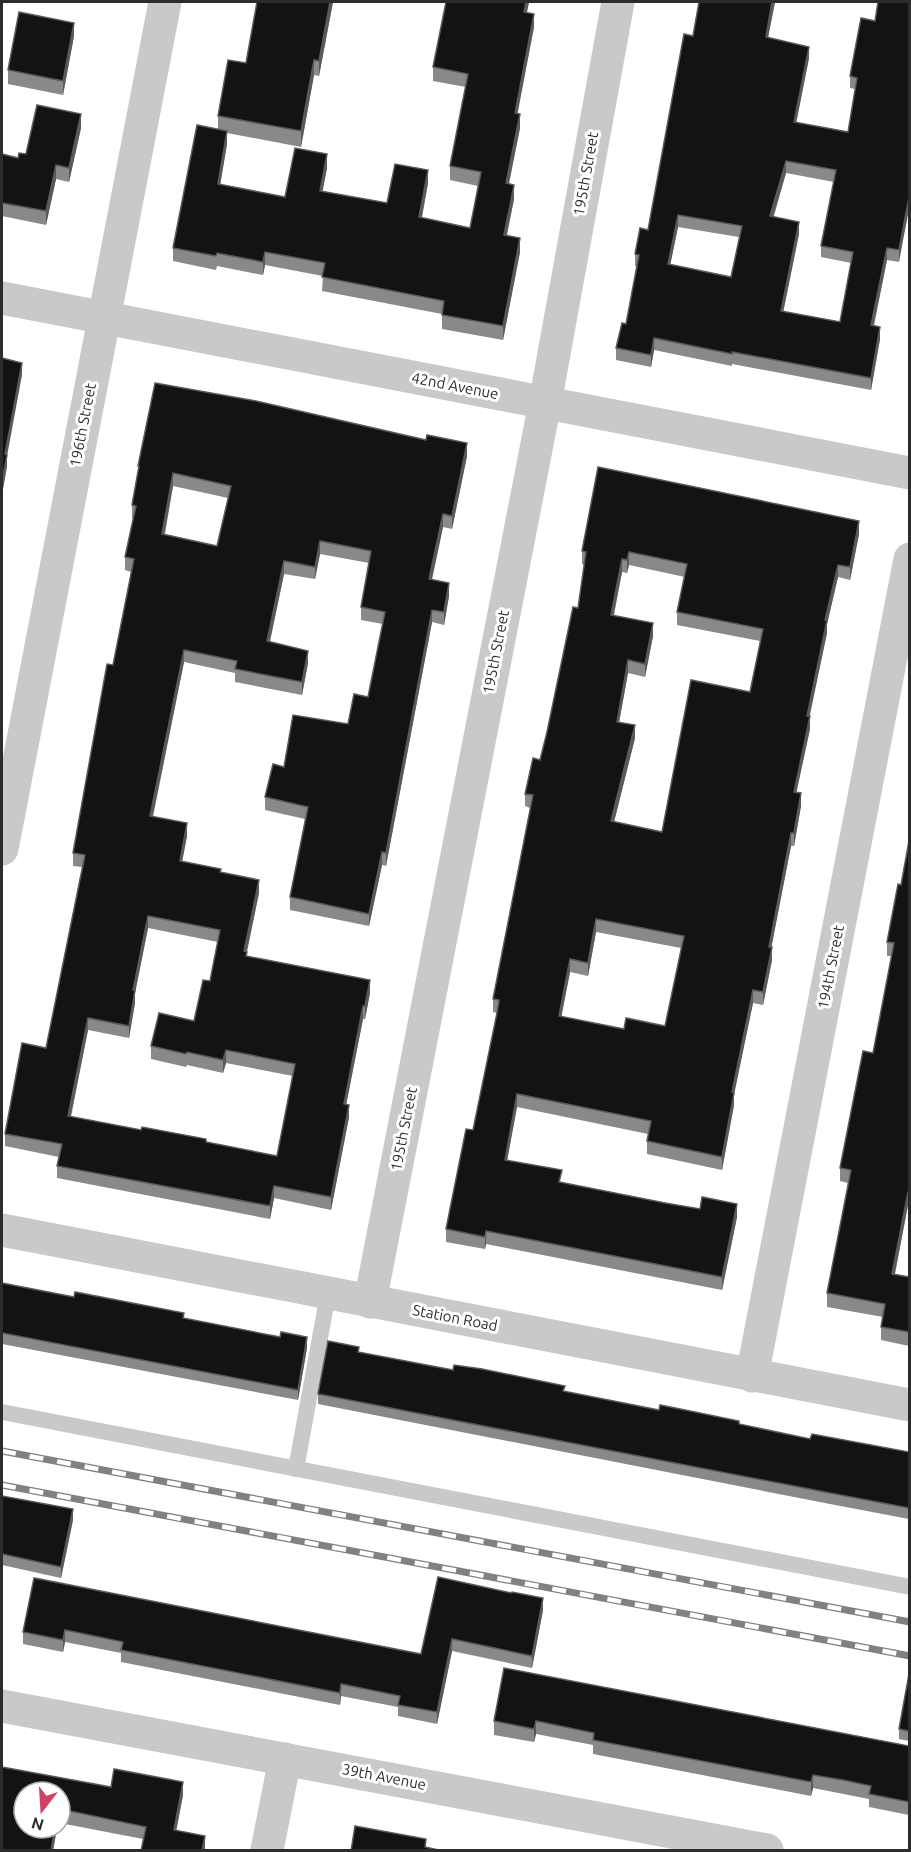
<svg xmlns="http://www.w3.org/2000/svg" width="911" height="1852" font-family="Ubuntu,sans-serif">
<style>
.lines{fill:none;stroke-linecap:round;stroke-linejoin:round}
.lane{stroke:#c9c9c9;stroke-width:16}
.street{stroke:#c9c9c9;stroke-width:33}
.rail-casing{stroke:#818181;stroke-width:7}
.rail{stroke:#fff;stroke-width:4.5;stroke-dasharray:14;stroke-linecap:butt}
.wall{fill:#898989;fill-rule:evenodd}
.shaded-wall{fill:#5a5a5a}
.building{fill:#131313;stroke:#5a5a5a;stroke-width:1.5;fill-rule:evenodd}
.labels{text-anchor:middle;stroke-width:6;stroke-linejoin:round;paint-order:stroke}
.street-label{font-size:15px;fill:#2c2c2c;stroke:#fff}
</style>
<rect width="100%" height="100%" fill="#fff"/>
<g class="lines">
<g class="lane">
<polyline points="2,1412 910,1587"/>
<polyline points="296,1469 328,1294"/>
</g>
<g class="street">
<polyline points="2,298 910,473"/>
<polyline points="2,849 165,2"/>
<polyline points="2,1230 910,1405"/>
<polyline points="370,1302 545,403 618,2"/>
<polyline points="752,1376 910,559"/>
<polyline points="2,1706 767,1850"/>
<polyline points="267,1850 285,1759"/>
</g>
<g class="rail-casing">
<g id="rail">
<polyline points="2,1451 910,1622"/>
<polyline points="2,1485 910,1656"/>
</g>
</g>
<use href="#rail" class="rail"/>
</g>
<g class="wall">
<polygon points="333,2 319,76 314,75 301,147 227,133 227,144 220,185 285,197 327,168 322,191 387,203 428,183 422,218 470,228 478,186 450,180 450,166 466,87 433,81 433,67 529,2 527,12 534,27 517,113 520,128 509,184 514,199 507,235 520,252 503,340 442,329 442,314 322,291 323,276 265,265 263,275 217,266 216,270 173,261 173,248 218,129 218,116 246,63"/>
<path d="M775,2L768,37L809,58L796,123L848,132L855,89L850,88V76L875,21L909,2L899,262L887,260L874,326L880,339L871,390L732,364V366L654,350L651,367L616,360V348L626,324L637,266H635V254L648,230L693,36ZM786,173L834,182L821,246V257L851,263L840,322L783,312L799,234L774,216ZM678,227L739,237L731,277L670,265Z"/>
<polygon points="74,36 63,95 8,84 8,70"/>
<polygon points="81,128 69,182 56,179 46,225 2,216 2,154 18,158"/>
<path d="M467,456L452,529L443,527L432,580L449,596L444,625L432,622L386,866L382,865L369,926L290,910V897L305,819L265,810V797L284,767L348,724L368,697L383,624L361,620V607L369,563L320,554L315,579L284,574L270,642L308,663L302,695L235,682V673L184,662L153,817L187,836L182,861L221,872L259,893L247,952V956L370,993L365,1019H363L346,1104L349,1117L331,1210L274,1198L270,1219L57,1178V1166L59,1157L5,1146V1134L46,1048L82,867L73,866V853L113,665L131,572L125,570V557L133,518H132V505L138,475V466ZM173,486L228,498L217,546L165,534ZM148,928L218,942L210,981L194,1021L151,1046V1059L186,1067L187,1065L223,1073L226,1063L293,1076L277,1156L71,1117L88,1030L129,1038L135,1003V993Z"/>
<path d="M859,534L850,580L838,577L827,624V633L809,716L810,729L796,792L801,806L794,846H791L771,947L772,960L763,1005L753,1003L734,1092V1105L722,1170L647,1154V1141L648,1134L517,1107L507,1160L562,1182L737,1217L722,1290L486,1244L485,1249L446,1242V1229L473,1130L497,1013L493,1012V999L530,808L525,806V794L540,760L578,608L584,565L582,564V551ZM629,565L685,577L677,612V625L760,641L750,692L662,832L614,822L635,738L619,722L628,673L645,677L653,636L614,615L622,572L627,573ZM596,932L681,948L665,1026L624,1029L561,1017L570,972L588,976Z"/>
<polygon points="909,841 909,1206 908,1205 895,1274 909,1277 909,1346 881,1340 881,1327 883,1317 827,1307 827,1293 848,1183 840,1181 840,1168 873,1053 892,956 887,956 887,942 901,885"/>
<polygon points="2,1280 2,1283 184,1318 307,1348 298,1400 2,1344"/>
<polygon points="359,1352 659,1410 739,1425 810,1439 909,1452 909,1519 830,1504 318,1404 318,1394"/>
<polygon points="2,1496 73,1520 61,1578 2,1565"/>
<polygon points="438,1577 543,1610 532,1668 452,1651 437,1724 398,1716 398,1707 341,1696 340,1705 121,1662 121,1653 65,1642 63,1652 23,1644 23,1632 34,1578 421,1654"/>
<polygon points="504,1668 909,1746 909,1815 869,1807 869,1799 813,1788 811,1796 593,1754 593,1745 536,1734 534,1742 494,1735 494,1721"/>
<polygon points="909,1674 909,1741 899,1739 899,1729"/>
<polygon points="2,1767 111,1787 114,1769 183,1782 183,1795 176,1830 205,1836 205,1851 141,1851 143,1839 60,1823 60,1792 24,1792 24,1828 57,1828 53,1851 2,1851"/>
</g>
<g class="shaded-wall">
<polygon points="330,2 333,2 319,76 319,61"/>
<polygon points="526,2 529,2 524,26 524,12"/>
<polygon points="772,2 775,2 766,48 766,37"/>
<polygon points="534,14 534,27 515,127 515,113"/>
<polygon points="74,23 74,36 63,95 63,81"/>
<polygon points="809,47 809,58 794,134 794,122"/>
<polygon points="314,60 314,75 301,147 301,131"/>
<polygon points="81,114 81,128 69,182 69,168"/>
<polygon points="520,114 520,128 506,197 506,183"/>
<polygon points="227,131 227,144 218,198 218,184"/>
<polygon points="327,154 327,168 320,205 320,191"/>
<polygon points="786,161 786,173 770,227 770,216"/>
<polygon points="56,165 56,179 46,225 46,211"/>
<polygon points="428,170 428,183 419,231 419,217"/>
<polygon points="514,185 514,199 504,248 504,235"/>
<polygon points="909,197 909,209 899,262 899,250"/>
<polygon points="678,215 678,227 668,276 668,264"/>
<polygon points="799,222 799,234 781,323 781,311"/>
<polygon points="520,238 520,252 503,340 503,326"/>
<polygon points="887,248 887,260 871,337 871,325"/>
<polygon points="265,252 265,265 263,275 263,262"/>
<polygon points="880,327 880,339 871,390 871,378"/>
<polygon points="654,338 654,350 651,367 651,355"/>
<polygon points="22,363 22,375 5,467 5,454"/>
<polygon points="467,443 467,456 452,529 452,516"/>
<polygon points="7,455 7,467 2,495 2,482"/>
<polygon points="173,473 173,486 162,547 162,534"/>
<polygon points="443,514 443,527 429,592 429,579"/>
<polygon points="859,521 859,534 850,580 850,567"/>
<polygon points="320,541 320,554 315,579 315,567"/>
<polygon points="629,552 629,565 627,573 627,560"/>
<polygon points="622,559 622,572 611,628 611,615"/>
<polygon points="284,561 284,574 267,654 267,641"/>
<polygon points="838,565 838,577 827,624 827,633 807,729 807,716 825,620"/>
<polygon points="449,583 449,596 444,625 444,612"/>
<polygon points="432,610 432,622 386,866 386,853"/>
<polygon points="653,623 653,636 645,677 645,664"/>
<polygon points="184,650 184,662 150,829 150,816"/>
<polygon points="308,651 308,663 302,695 302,682"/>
<polygon points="628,660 628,673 617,734 617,722"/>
<polygon points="810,716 810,729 794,804 794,792"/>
<polygon points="635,725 635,738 611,834 611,821"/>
<polygon points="801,793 801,806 794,846 794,833"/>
<polygon points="187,823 187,836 180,873 180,861"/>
<polygon points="791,833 791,846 769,960 769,947"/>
<polygon points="382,852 382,865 369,926 369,914"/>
<polygon points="259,880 259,893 244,964 244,951"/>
<polygon points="148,916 148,928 135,993 135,1003 129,1038 129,1026 133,990"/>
<polygon points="596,919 596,932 588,976 588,963"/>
<polygon points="772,947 772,960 763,1005 763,992"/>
<polygon points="570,959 570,972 559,1029 559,1016"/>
<polygon points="370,980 370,993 365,1019 365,1006"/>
<polygon points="753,990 753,1003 732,1105 732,1092"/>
<polygon points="363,1006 363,1019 344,1116 344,1104"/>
<polygon points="88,1018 88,1030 68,1129 68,1116"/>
<polygon points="226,1050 226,1063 223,1073 223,1060"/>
<polygon points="734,1093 734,1105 722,1170 722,1157"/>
<polygon points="517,1094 517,1107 505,1172 505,1160"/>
<polygon points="349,1105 349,1117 331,1210 331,1197"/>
<polygon points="274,1186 274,1198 270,1219 270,1206"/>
<polygon points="908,1192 908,1205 892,1288 892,1274"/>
<polygon points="737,1204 737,1217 722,1290 722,1277"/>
<polygon points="486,1231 486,1244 485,1249 485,1237"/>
<polygon points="307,1337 307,1348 298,1400 298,1390"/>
<polygon points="73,1509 73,1520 61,1578 61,1567"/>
<polygon points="543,1598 543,1610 532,1668 532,1656"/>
<polygon points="65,1630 65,1642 63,1652 63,1640"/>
<polygon points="452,1639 452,1651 437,1724 437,1712"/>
<polygon points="341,1684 341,1696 340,1705 340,1693"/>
<polygon points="536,1721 536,1734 534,1742 534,1729"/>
<polygon points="813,1775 813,1788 811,1796 811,1782"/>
<polygon points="183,1782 183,1795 174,1843 174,1830"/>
<polygon points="55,1828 57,1828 53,1851 51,1851"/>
<polygon points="205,1836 205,1851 202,1851"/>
</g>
<g class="building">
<polygon points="257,2 330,2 319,61 314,60 301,131 218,116 228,60 246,63"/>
<polygon points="446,2 526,2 524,12 534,14 515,113 520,114 506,183 514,185 504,235 520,238 503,326 442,315 444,301 322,277 325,263 265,252 263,262 217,253 216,256 173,248 197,125 227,131 218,184 285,197 295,148 327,154 320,191 387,203 395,164 428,170 419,217 470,228 481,172 450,166 468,74 433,67"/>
<path d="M699,2H772L766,37L809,47L794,122L848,132L857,78L850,76L861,18L875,21L878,2H909V197L899,250L887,248L871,325L880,327L871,378L732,352V354L654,338L651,355L616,348L622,323L626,324L639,255L635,254L640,228L648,230L684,34L693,36ZM786,161L836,170L821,246L853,252L840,322L781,311L799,222L770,216ZM678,215L742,226L731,277L668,264Z"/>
<polygon points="19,12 74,23 63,81 8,70"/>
<polygon points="37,105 81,114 69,168 56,165 46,211 2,203 2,154 18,158 19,153 26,154"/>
<polygon points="2,358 22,363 5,454 7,455 2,482"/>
<path d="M155,383L256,401L426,440L427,435L467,443L452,516L443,514L429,579L449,583L444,612L432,610L386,853L382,852L369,914L290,897L308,807L265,797L273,764L284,767L293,715L348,724L354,694L368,697L385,612L361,607L371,551L320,541L315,567L284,561L267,641L308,651L302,682L235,669L237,661L184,650L150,816L187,823L180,861L221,869L220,872L259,880L244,951L247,952L246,956L370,980L365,1006H363L344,1104L349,1105L331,1197L274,1186L270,1206L57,1166L62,1144L5,1134L22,1043L46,1048L68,939L85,855L73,853L107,664L113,665L134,559L125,557L136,506L132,505L139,466H138ZM173,473L231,486L217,546L162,534ZM148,916L220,930L210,981L203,980L194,1021L159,1013L151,1046L186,1054L187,1052L223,1060L226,1050L295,1064L277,1156L206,1142V1139L142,1127L141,1130L68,1116L88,1018L129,1026L135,990H133Z"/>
<path d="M598,467L859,521L850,567L838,565L825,620H827L807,716H810L794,792L801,793L794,833H791L769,947H772L763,992L753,990L732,1092L734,1093L722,1157L647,1141L651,1121L517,1094L505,1160L562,1170L559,1182L665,1203L700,1209L702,1197L737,1204L722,1277L486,1231L485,1237L446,1229L466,1129L473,1130L497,1013L499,1000L493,999L533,795L525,794L533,758L540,760L547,732L573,607L578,608L586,552L582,551ZM629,552L687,564L677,612L763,629L750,692L691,680L662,832L611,821L635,725L617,722L628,660L645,664L653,623L611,615L622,559L627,560ZM596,919L684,936L665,1026L626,1018L624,1029L559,1016L570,959L588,963Z"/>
<polygon points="909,841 909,1192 908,1192 892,1274 909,1277 909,1332 881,1327 885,1304 827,1293 851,1170 840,1168 863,1051 873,1053 894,943 887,942 898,884 901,885"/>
<polygon points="2,1283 74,1297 75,1292 184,1313 183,1318 280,1337 281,1332 307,1337 298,1390 2,1333"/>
<polygon points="328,1341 359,1347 358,1352 453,1370 454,1365 482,1369 565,1386 563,1391 659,1410 660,1405 690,1411 739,1421 739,1424 810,1439 812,1434 909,1452 909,1508 830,1493 318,1394"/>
<polygon points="2,1496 73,1509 61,1567 2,1554"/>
<polygon points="438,1577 511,1593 512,1592 543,1598 532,1656 452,1639 437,1712 398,1705 400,1696 341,1684 340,1693 121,1650 123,1642 65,1630 63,1640 23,1632 34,1578 421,1654"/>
<polygon points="504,1668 909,1746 909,1802 869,1794 871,1786 843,1780 813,1775 811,1782 593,1740 594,1733 536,1721 534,1729 494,1721"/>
<polygon points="909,1674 909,1731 899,1729"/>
<polygon points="2,1767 111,1787 114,1769 183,1782 174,1830 205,1836 202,1851 141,1851 146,1827 60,1809 60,1792 24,1792 24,1828 55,1828 51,1851 2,1851"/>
<polygon points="355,1826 426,1839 425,1847 443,1851 351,1851"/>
</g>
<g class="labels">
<g class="street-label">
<text transform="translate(586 174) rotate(-80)" y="5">195th Street</text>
<text transform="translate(455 386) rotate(11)" y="5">42nd Avenue</text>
<text transform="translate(83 425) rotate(-79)" y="5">196th Street</text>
<text transform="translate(496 652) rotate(-79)" y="5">195th Street</text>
<text transform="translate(831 967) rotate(-79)" y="5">194th Street</text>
<text transform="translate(404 1129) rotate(-79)" y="5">195th Street</text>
<text transform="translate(455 1318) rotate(11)" y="5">Station Road</text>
<text transform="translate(384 1777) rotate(11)" y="5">39th Avenue</text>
</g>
</g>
<rect width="911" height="1852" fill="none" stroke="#2c2c2c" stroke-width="6"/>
<g transform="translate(42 1810) rotate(197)"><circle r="28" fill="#ffffff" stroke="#ababab" stroke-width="1.5"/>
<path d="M0-4.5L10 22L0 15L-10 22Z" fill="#d04263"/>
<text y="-9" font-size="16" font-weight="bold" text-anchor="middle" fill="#2c2c2c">N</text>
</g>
</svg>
